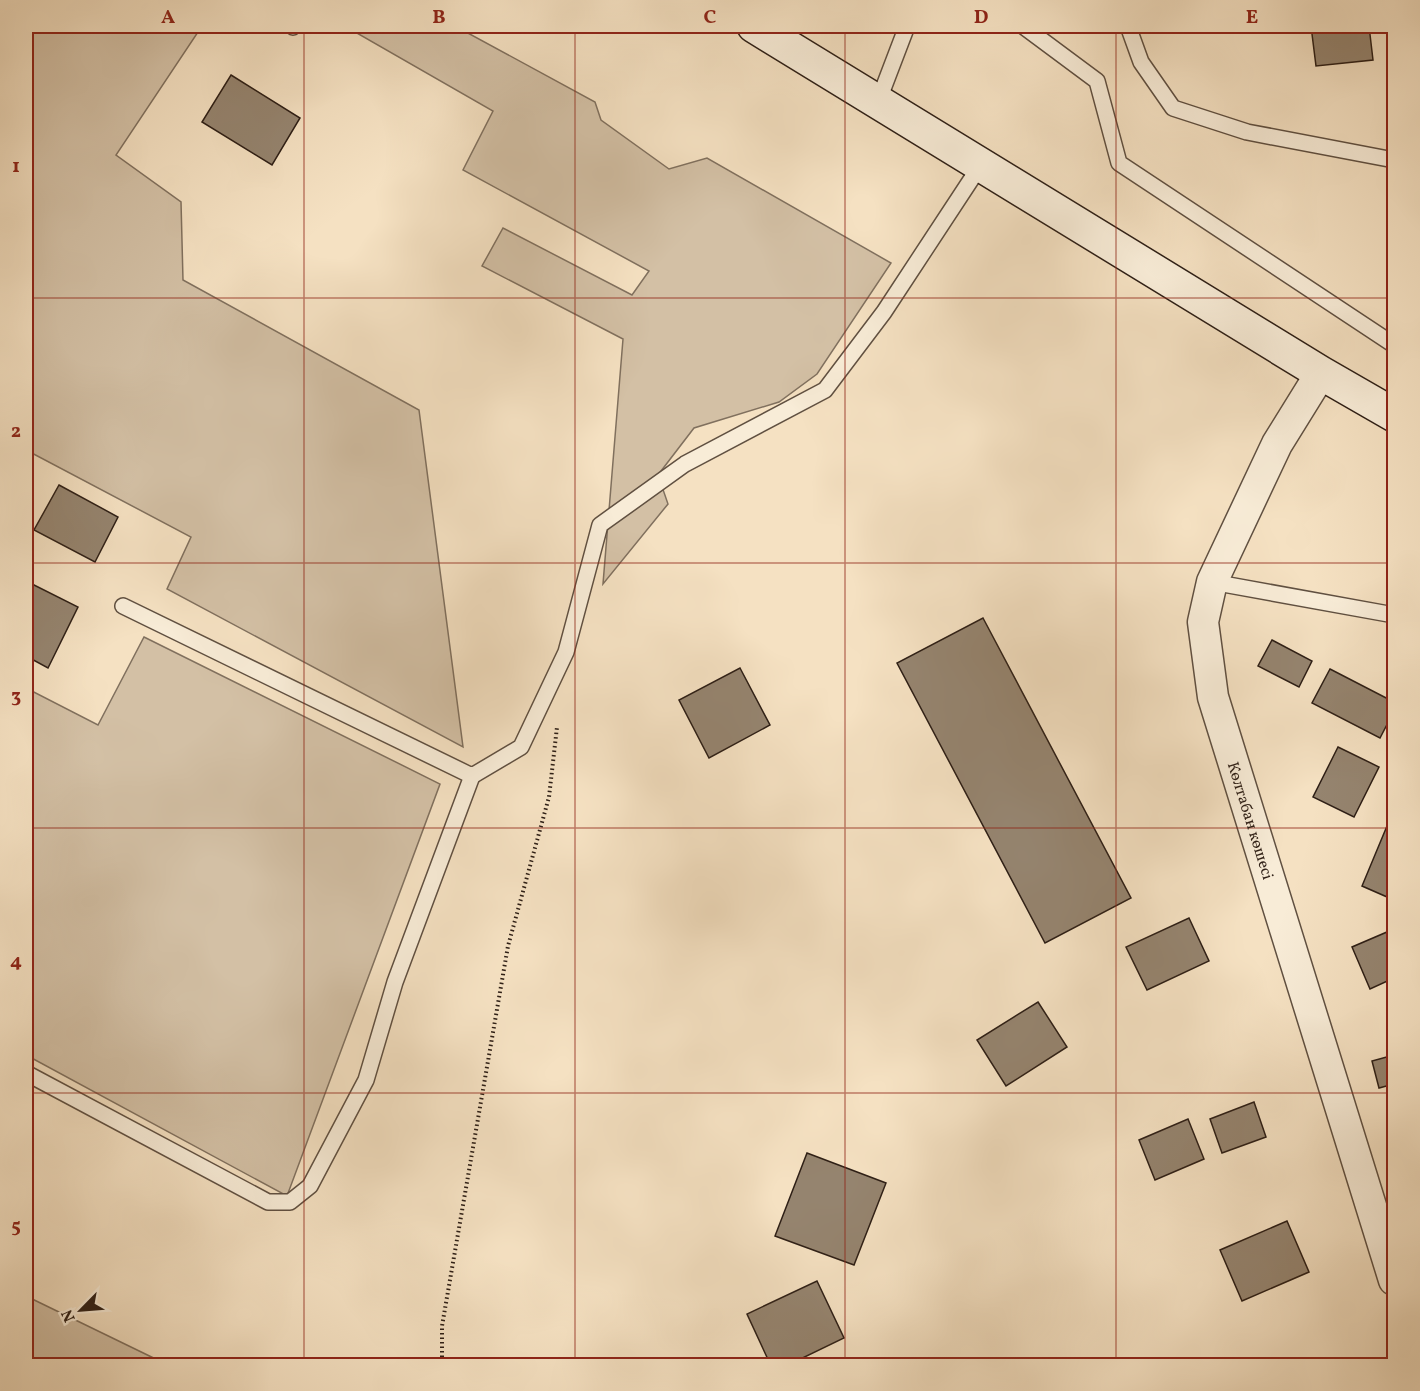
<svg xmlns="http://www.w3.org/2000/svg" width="1420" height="1391" font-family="Vollkorn,serif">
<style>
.green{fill:#d3c0a5;stroke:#80705e;stroke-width:1.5}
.building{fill:#95846f;stroke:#2e1f16;stroke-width:1.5}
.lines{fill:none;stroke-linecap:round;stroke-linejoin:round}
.lane-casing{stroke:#605041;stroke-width:18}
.street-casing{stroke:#605041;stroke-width:33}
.secondary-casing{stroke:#2e1f16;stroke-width:36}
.path{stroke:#2e1f16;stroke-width:4;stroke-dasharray:1.5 3;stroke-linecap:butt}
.lane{stroke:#f8ecd7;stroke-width:15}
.street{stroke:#f8ecd7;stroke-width:30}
.secondary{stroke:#f8ecd7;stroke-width:33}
.grid{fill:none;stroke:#8f2418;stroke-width:1.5;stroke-opacity:0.55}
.labels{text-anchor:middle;stroke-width:5;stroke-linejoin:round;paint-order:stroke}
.street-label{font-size:16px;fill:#2e1f16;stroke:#f8ecd7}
.neatline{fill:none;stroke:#8f2418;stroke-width:2}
.grid-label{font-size:20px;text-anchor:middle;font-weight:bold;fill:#8f2418}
</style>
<rect width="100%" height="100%" fill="#f5e1c2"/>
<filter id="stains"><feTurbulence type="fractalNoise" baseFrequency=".00333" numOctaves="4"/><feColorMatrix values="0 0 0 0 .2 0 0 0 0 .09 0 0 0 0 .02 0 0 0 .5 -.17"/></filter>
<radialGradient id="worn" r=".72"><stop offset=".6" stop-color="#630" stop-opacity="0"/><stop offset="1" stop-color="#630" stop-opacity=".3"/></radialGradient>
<g class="green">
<polygon points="26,26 202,26 116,155 181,202 183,280 419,410 463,747 167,589 191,537 26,450"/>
<polygon points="349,26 455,26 595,102 601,120 669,169 707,158 891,263 817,374 779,402 694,428 658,475 668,504 603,584 623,339 482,266 503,228 632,295 649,271 463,170 493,111 348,28"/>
<polygon points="144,637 440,784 287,1196 26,1055 26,688 98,725"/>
<polygon points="26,1296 168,1365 26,1365"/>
</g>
<g class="building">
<polygon points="1311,26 1369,26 1373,60 1316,66"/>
<polygon points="231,75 300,118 272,165 202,122"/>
<polygon points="59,485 118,517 95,562 34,530"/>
<polygon points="32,584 78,607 48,668 26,656 26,598"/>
<polygon points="983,618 1131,898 1045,943 897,663"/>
<polygon points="1272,640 1312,661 1299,687 1258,666"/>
<polygon points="740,668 770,725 709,758 679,700"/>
<polygon points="1330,669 1394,702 1394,711 1380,738 1312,703"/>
<polygon points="1338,747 1379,767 1354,817 1313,797"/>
<polygon points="1387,826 1394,829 1394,900 1362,886"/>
<polygon points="1189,918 1209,961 1147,990 1126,947"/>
<polygon points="1394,929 1394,978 1370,989 1352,947"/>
<polygon points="1038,1002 1067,1047 1006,1086 977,1040"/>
<polygon points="1394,1055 1394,1084 1379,1088 1372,1061"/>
<polygon points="1254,1102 1266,1137 1222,1153 1210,1119"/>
<polygon points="1188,1119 1204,1159 1155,1180 1139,1140"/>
<polygon points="807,1153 886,1183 854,1265 775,1236"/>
<polygon points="1287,1221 1309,1272 1242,1301 1220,1250"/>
<polygon points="817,1281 844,1338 786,1366 771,1366 747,1314"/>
</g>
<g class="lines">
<g class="lane-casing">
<g id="lane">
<polyline points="1023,26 1097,81 1119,163 1394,345"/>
<polyline points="1128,26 1141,62 1173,108 1247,132 1394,160"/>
<polyline points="293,27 294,26"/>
<polyline points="878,102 907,26"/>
<polyline points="1212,582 1394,615"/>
<polyline points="123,606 472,776 521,747 566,652 600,525 685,464 825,390 884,312 980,166"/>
<polyline points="26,1073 268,1202 290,1202 310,1186 366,1080 395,982 472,776"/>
</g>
</g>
<g class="street-casing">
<g id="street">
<path id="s1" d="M1321,373L1277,444L1212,582L1203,622L1213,697L1394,1280"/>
</g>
</g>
<g class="secondary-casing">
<polyline id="secondary" points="754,26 1321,373 1394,415"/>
</g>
<polyline class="path" points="442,1366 442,1326 508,946 549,797 557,727"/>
<use href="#lane" class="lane"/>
<use href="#street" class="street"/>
<use href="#secondary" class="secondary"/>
</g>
<path class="grid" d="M304,26V1366M575,26V1366M845,26V1366M1116,26V1366M26,298H1394M26,563H1394M26,828H1394M26,1093H1394"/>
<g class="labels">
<g class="street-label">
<text dy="6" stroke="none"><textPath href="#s1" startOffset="482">Көлтабан көшесі</textPath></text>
</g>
</g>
<rect width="1420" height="1391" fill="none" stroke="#f5e1c2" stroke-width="66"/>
<g transform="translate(81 1310) rotate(245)" stroke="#f8ecd7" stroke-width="4.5" paint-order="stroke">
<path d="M0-4.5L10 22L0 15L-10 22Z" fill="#2e1f16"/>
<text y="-9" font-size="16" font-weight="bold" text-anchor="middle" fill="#2e1f16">N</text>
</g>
<rect x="33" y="33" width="1354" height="1325" class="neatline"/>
<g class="grid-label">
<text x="168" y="23">A</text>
<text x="439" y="23">B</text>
<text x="710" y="23">C</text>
<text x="981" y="23">D</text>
<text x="1252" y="23">E</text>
<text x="16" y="172">1</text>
<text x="16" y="437">2</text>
<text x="16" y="702">3</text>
<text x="16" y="967">4</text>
<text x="16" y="1232">5</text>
</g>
<rect width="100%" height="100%" filter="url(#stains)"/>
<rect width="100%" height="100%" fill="url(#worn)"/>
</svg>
